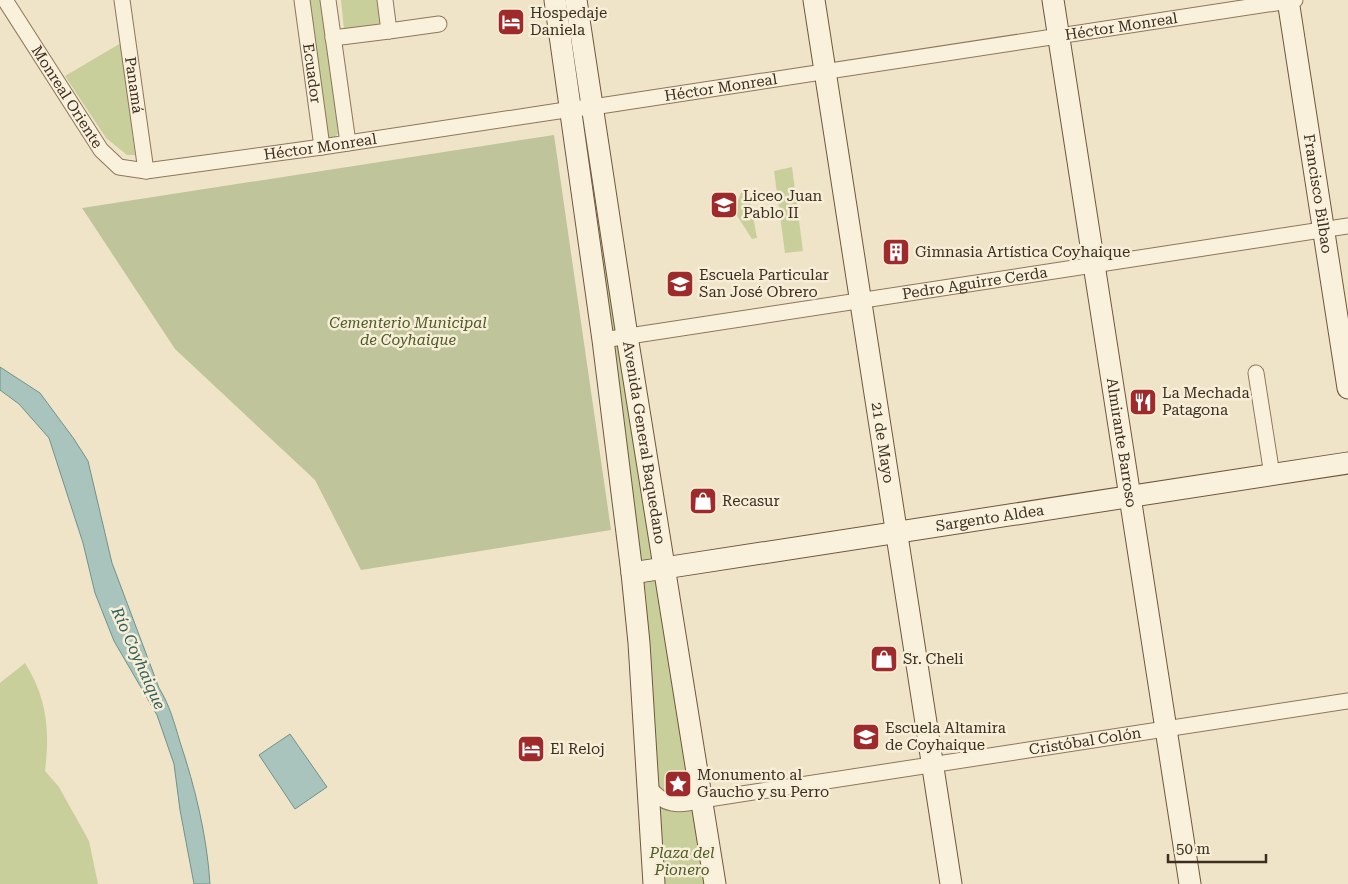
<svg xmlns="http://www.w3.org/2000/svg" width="1348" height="884" font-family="'Roboto Serif',serif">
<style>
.green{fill:#c9cf9b}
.cemetery{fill:#bfc49a}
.water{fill:#a9c4bc;stroke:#6f938a}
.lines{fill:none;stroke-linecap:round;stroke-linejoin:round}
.street-casing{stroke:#8d765c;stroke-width:17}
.secondary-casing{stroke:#6f573f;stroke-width:23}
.street{stroke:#faf1dc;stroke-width:15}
.secondary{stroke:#faf1dc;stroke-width:21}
.labels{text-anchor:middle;stroke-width:5;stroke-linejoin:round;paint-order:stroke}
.poi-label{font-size:15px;fill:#3d2e20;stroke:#f7eed8;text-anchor:start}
.street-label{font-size:15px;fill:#3d2e20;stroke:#f7eed8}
.park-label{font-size:15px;font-style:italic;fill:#4d5a26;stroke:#f7eed8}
.water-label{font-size:16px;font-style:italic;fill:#2f5d5a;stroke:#f7eed8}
</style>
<rect width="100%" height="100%" fill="#f0e4c8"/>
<g class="green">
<polygon points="306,0 322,0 338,133 334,139 327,139"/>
<polygon points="341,0 381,0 381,25 344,30"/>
<polygon points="121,43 135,155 127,155 106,138 65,76"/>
<polygon points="587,133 657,593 708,884 663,884 659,829 659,783 646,596 613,366 584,134"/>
<polygon points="792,167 803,251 785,253 774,171"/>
<polygon points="748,189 757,238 752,239 734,211 742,190"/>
<path d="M25,663C47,698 50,730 45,771L59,787L89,841L98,884H0V683Z"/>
</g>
<polygon class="cemetery" points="554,135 611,530 361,570 315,480 175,349 82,208"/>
<g class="water">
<path d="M0,367L40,393L74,439L88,461L112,563L159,688C170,706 174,722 180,742C195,787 207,836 210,884H194L180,810L174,764L157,715L114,641L95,593L83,543L49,438L19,404L0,390Z"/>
<polygon points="290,734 327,787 295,809 259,755"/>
</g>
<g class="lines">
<g class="street-casing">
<g id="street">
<path id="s1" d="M5,0L101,150L119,167L146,171L322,147L572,109L593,107L1295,0"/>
<path id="s2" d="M122,0L146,171"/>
<path id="s3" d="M302,0L322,147"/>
<polyline points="328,0 348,143"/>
<polyline points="389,31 439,24"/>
<polyline points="333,38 389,31 385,0"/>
<path id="s4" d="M603,340L1348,226"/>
<polyline points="1256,373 1272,475"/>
<path id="s5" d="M648,786C664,807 679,806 702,800L1348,701"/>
</g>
</g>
<g class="secondary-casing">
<g id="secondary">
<polyline points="555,0 603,340 632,573 639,643 654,884"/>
<path id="s6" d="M576,0L627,336L715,884"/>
<path id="s7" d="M814,0L951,884"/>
<path id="s8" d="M1053,0L1190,884"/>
<path id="s9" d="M1288,0L1348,388"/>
<path id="s10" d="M632,573L1348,463"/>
</g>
</g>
<use href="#street" class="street"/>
<use href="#secondary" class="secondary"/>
</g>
<defs>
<g id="hotel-square" transform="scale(1.4375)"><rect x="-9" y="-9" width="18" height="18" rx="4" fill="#9e2a2b" stroke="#f7eed8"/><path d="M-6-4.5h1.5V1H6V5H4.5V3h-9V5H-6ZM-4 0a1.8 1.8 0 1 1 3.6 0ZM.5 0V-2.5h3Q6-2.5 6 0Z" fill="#fff"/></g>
<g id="school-square" transform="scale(1.4375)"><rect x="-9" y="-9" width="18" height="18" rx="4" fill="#9e2a2b" stroke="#f7eed8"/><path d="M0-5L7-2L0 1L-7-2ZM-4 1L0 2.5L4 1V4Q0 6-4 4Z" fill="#fff"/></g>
<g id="building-square" transform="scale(1.4375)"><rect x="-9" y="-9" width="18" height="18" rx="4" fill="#9e2a2b" stroke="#f7eed8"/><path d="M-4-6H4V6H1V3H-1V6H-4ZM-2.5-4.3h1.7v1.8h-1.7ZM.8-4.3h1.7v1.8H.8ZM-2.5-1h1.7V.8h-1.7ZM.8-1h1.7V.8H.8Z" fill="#fff"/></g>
<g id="restaurant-square" transform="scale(1.4375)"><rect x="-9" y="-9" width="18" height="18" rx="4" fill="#9e2a2b" stroke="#f7eed8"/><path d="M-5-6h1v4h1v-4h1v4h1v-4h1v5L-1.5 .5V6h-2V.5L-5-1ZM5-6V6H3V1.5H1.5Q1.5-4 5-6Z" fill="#fff"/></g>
<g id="shop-square" transform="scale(1.4375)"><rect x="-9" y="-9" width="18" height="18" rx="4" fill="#9e2a2b" stroke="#f7eed8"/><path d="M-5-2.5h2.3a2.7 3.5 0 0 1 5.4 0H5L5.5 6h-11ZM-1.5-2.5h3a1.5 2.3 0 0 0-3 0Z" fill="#fff"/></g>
<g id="sight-square" transform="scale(1.4375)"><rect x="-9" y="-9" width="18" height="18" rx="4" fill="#9e2a2b" stroke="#f7eed8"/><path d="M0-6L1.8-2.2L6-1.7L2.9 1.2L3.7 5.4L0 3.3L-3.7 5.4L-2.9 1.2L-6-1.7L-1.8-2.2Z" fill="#fff"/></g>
</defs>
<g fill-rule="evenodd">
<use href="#hotel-square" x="511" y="22"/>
<use href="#school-square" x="724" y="205"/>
<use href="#building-square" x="896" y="252"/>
<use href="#school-square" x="680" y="284"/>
<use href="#restaurant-square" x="1143" y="402"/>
<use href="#shop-square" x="703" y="501"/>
<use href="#shop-square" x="884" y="659"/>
<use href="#school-square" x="866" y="737"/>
<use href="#hotel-square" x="531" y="749"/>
<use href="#sight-square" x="678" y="784"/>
</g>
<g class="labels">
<g class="poi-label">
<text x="530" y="18">Hospedaje<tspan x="530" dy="17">Daniela</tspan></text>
<text x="743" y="201">Liceo Juan<tspan x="743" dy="17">Pablo II</tspan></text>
<text x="915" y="257">Gimnasia Artística Coyhaique</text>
<text x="699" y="280">Escuela Particular<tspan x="699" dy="17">San José Obrero</tspan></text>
<text x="1162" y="398">La Mechada<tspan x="1162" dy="17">Patagona</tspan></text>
<text x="722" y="506">Recasur</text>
<text x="903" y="664">Sr. Cheli</text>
<text x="885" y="733">Escuela Altamira<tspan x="885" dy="17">de Coyhaique</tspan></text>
<text x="550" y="754">El Reloj</text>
<text x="697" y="780">Monumento al<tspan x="697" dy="17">Gaucho y su Perro</tspan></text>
</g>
<g class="street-label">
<text dy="5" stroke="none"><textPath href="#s1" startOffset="1216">Héctor Monreal</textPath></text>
<text dy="5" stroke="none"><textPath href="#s3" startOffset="74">Ecuador</textPath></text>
<text dy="5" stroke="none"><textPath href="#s2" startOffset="86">Panamá</textPath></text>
<text dy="5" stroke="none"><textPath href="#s1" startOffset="811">Héctor Monreal</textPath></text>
<text dy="5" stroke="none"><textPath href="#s1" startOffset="115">Monreal Oriente</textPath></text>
<text dy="5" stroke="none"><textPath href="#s1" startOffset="406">Héctor Monreal</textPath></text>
<text dy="5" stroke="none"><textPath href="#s9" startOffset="196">Francisco Bilbao</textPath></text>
<text dy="5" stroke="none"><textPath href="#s4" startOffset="376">Pedro Aguirre Cerda</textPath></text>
<text dy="5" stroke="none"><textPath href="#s6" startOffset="448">Avenida General Baquedano</textPath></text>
<text dy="5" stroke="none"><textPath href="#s7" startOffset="448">21 de Mayo</textPath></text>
<text dy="5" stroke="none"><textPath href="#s8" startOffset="448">Almirante Barroso</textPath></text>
<text dy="5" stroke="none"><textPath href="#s10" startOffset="362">Sargento Aldea</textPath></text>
<text dy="5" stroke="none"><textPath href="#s5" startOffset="448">Cristóbal Colón</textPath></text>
</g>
<g class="park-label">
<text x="408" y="328">Cementerio Municipal<tspan x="408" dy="17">de Coyhaique</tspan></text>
<text x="682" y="858">Plaza del<tspan x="682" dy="17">Pionero</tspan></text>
</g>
<g class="water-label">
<text transform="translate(139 658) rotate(66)" y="6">Río Coyhaique</text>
</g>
</g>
<path d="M1168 854v8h98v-8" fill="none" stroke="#3d2e20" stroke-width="2.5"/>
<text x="1176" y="854" font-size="15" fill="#3d2e20" stroke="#f7eed8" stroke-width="4" paint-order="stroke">50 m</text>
</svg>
